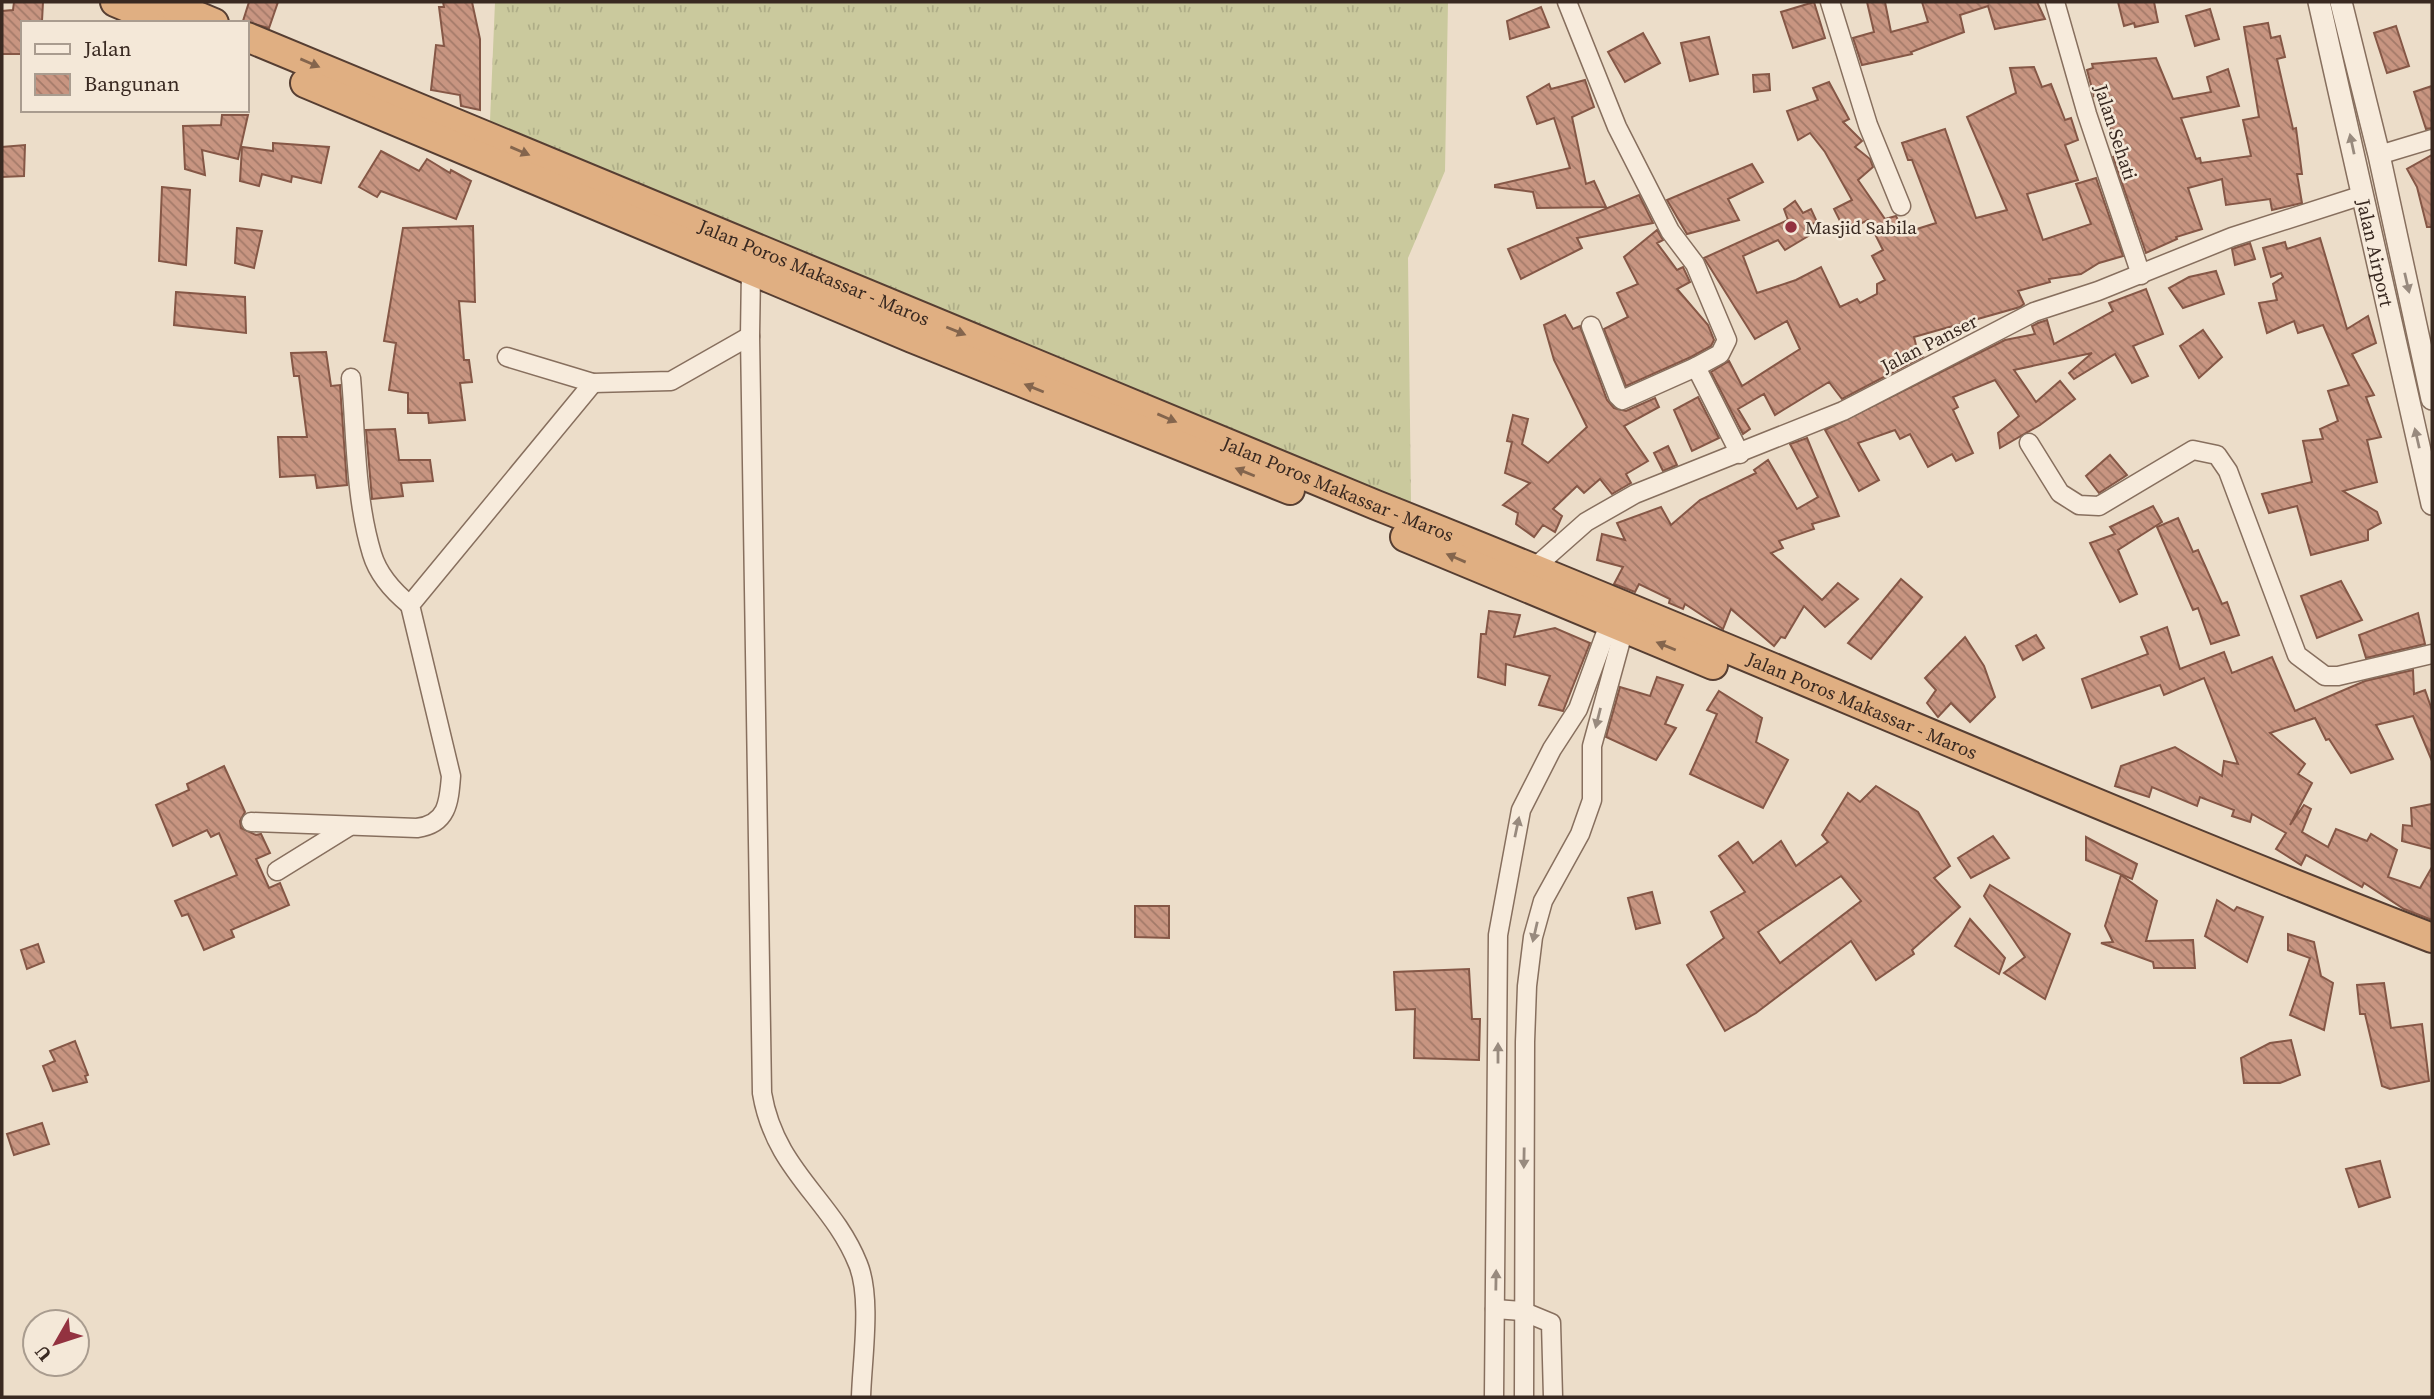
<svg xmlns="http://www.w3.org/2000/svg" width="2434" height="1399" font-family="'Source Serif 4',serif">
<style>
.grass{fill:url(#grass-tufts)}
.building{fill:url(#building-back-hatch);stroke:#855746;stroke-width:2;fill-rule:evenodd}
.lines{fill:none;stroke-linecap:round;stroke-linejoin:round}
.minor-casing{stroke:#876f5e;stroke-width:21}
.tertiary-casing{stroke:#876f5e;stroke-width:24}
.trunk-casing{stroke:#563e32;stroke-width:32}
.minor{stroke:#f7ebdc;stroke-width:18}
.tertiary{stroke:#f7ebdc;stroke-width:21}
.trunk{stroke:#e0af82;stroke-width:28}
.oneway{fill:#84654d}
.oneway2{fill:#988a7e}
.poi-dot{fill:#933240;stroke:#f4e8d8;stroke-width:2.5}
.labels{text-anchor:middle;stroke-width:5;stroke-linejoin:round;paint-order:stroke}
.street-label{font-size:19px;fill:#392921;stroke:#f4e8d8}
.poi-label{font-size:19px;fill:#392921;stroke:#f4e8d8;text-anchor:start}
</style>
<defs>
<pattern id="grass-tufts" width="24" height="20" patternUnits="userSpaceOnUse" patternTransform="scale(1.75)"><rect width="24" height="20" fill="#cac99d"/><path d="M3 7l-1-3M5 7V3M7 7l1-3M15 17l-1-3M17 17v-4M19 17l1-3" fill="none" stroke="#aead87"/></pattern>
<pattern id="building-back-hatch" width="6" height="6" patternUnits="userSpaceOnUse" patternTransform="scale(1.75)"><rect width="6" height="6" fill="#c89581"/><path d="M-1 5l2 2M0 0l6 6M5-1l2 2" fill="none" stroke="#a37a69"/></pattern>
</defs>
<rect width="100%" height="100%" fill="#ecddc9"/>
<polygon class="grass" points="495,2 1448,2 1445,171 1408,258 1411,503 490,121"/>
<g class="building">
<polygon points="14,2 43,2 42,21 23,21 23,54 2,54 2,11 13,10"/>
<polygon points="249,2 278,2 269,28 243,21"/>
<polygon points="443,2 472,2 480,39 480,110 461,106 460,95 431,90 436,45 444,46 439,7 444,7"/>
<polygon points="1814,2 1825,38 1793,48 1781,12"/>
<polygon points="1867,2 1885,2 1891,32 1928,22 1922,2 2037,2 2045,19 1995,29 1988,6 1960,15 1964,32 1911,52 1912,54 1862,65 1853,38 1874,32"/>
<polygon points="2118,2 2154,2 2158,22 2135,27 2134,23 2124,26"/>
<polygon points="1541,7 1549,27 1510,39 1507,21"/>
<polygon points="2210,9 2219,39 2195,46 2186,16"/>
<polygon points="2268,23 2271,38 2280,36 2285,57 2277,59 2293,129 2296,128 2302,174 2297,174 2302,203 2272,210 2270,199 2226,205 2222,179 2188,188 2202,229 2176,237 2177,239 2146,253 2113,157 2119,154 2098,94 2094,96 2087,70 2093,68 2092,64 2156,58 2173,99 2211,92 2207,77 2228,69 2239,106 2181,118 2196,159 2200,158 2201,163 2251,156 2243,120 2259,117 2244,27"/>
<polygon points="2396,26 2409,66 2387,73 2374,33"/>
<polygon points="1643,33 1660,63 1625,82 1608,52"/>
<polygon points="1709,37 1718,74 1690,81 1681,43"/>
<polygon points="2034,67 2042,87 2051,84 2065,120 2071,118 2078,140 2065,145 2078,180 2027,194 2043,240 2091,224 2076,184 2096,178 2123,256 2099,263 2081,274 2049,279 2050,282 2018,291 2024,304 2020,307 1914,337 1919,357 1924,356 1842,399 1829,382 1775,415 1764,394 1738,409 1750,429 1743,434 1711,372 1729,361 1742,386 1800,349 1787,321 1755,339 1704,258 1788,220 1784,209 1795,201 1803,213 1811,209 1817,222 1810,225 1815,232 1785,250 1778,240 1743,256 1757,293 1796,280 1821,267 1840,307 1857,299 1860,303 1877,294 1877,284 1885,280 1872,256 1883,250 1868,220 1845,231 1834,209 1852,200 1825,152 1810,133 1798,140 1787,111 1818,100 1813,88 1829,82 1849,119 1843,122 1862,141 1855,147 1870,159 1873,167 1858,180 1885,219 1896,216 1904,233 1936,223 1912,160 1908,160 1902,143 1945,129 1976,218 2007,210 1967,117 2016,93 2010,68"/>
<polygon points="1769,74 1770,90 1754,92 1753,75"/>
<polygon points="1585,80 1594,107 1572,117 1586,184 1594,181 1606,207 1537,208 1533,192 1495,187 1495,185 1570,168 1554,118 1537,124 1527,97 1549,84 1551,89"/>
<polygon points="2432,86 2432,128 2426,129 2414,92"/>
<polygon points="222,115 248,115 238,159 202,150 205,175 185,169 183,126 221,125"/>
<polygon points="273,143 329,147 321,183 292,176 291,182 262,174 259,186 240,181 242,147 273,151"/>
<polygon points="25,145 24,176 2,177 2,147"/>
<polygon points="381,151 419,171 427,159 450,173 451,170 471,181 456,219 381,191 377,197 359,187"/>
<polygon points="2432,155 2432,227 2427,227 2417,187 2407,169"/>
<polygon points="1752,164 1763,182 1728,199 1739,220 1687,234 1667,200"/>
<polygon points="162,187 190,190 186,265 159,261"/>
<polygon points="1639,195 1653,223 1577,238 1582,248 1521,279 1508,249"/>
<polygon points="473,226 475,302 459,301 464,360 469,360 472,382 460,383 465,420 429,423 428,413 408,413 408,393 389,390 396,343 384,341 403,228"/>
<polygon points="237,228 262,231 254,268 235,263"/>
<polygon points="1657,230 1663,240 1657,243 1677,270 1683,267 1690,282 1677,289 1708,325 1714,340 1711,346 1691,357 1626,386 1604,329 1628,317 1617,293 1638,284 1624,257"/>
<polygon points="2320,238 2347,329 2368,316 2376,343 2352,354 2374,395 2366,397 2381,437 2367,440 2377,482 2343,491 2377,512 2381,523 2368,530 2368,540 2311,555 2297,506 2269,513 2262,494 2312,482 2303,441 2323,439 2320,429 2338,421 2328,391 2349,385 2323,325 2298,333 2294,321 2267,333 2259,303 2277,300 2273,284 2283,277 2281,273 2271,277 2263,248 2285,242 2287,249"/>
<polygon points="2250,243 2255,259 2235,265 2232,249"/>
<polygon points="2216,271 2224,294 2183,308 2169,288 2189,277"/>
<polygon points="2146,289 2163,334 2133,346 2148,376 2132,383 2115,354 2074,379 2069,373 2092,353 2014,370 2036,402 2060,381 2075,399 2040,425 2000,448 1998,433 2019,416 1995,380 1953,397 1958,407 1953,410 1973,453 1956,461 1952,454 1928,467 1910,434 1900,439 1895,430 1858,443 1879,480 1859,491 1825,430 2005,340 2035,334 2032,326 2038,323 2047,320 2054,344 2113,311 2109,303"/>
<polygon points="176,292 245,297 246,333 174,325"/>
<polygon points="1565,315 1573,329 1580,326 1607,400 1614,408 1626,411 1655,398 1659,407 1624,426 1648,461 1626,474 1631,483 1612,494 1600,479 1584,493 1577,486 1553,509 1562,516 1555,532 1543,525 1534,537 1516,524 1518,513 1503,505 1530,483 1505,473 1512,442 1507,441 1513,415 1528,419 1522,444 1548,463 1587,427 1554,360 1544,325"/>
<polygon points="2203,330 2222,357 2199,378 2180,346"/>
<polygon points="326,352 331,386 340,385 347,485 317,488 315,475 280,477 278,437 307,437 299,376 294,376 291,353"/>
<polygon points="1698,397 1719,438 1692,451 1674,410"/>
<polygon points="395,429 399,460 430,460 433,481 401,483 403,496 372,499 366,430"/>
<polygon points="1807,438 1839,516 1812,524 1814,529 1779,541 1783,548 1771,553 1822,600 1838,583 1858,599 1825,627 1804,606 1785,638 1781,637 1774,646 1731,609 1723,629 1685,604 1683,609 1669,603 1670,599 1639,584 1635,592 1614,584 1623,567 1597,560 1602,534 1625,540 1617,523 1661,507 1671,525 1700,500 1756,473 1754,470 1768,460 1797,509 1818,497 1790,444"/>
<polygon points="1668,446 1677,465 1663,471 1654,453"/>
<polygon points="2110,455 2127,475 2099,493 2086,476"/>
<polygon points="2153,506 2162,522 2118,550 2137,594 2120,602 2090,543 2115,534 2110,527"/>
<polygon points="2178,518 2193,552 2198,550 2222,604 2227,602 2239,635 2211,644 2198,608 2193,610 2157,527"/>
<polygon points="1901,579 1922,597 1871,659 1848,643"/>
<polygon points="2341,581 2362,620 2317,638 2301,596"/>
<polygon points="1489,611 1520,615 1514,637 1555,628 1590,643 1563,711 1539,705 1550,676 1506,664 1505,685 1478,677 1481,634 1486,634"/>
<polygon points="2418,613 2425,644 2366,658 2359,635"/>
<polygon points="2167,627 2180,669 2224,652 2232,673 2272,657 2295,711 2365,681 2413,670 2414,694 2425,690 2432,710 2432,761 2413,716 2376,725 2393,759 2351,773 2329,739 2326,740 2315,718 2270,733 2305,764 2298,774 2312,783 2290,825 2304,805 2311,809 2302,832 2328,847 2336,829 2367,841 2371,834 2397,850 2388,877 2420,888 2432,867 2432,920 2404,909 2364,883 2362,887 2306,855 2301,865 2276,849 2286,833 2252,814 2250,822 2232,816 2234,810 2200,797 2197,806 2152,787 2149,797 2115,786 2121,766 2175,747 2222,776 2224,761 2238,764 2204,678 2164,695 2160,685 2092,708 2082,679 2148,654 2141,637"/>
<polygon points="2036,635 2044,648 2023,660 2016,646"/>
<polygon points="1965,637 1984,666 1995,697 1970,722 1951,703 1938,717 1927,703 1936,690 1925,678"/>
<polygon points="1657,677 1683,685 1665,724 1676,728 1656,760 1606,737 1620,687 1650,696"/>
<polygon points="1719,691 1762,718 1756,742 1788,760 1763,808 1690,774 1717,714 1707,710"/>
<polygon points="224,766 245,812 240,821 241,828 256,835 261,834 270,853 256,859 269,888 280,883 289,905 231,930 234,937 204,950 188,914 182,916 175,901 237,875 219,833 211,837 207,830 173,846 156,805 189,790 187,784"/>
<path d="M1876,786L1918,812L1950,866L1934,878L1960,907L1912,950L1914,954L1876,980L1851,941L1756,1013L1725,1031L1687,965L1724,938L1711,912L1745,892L1719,856L1738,842L1753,863L1781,841L1796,866L1828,842L1822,835L1848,793L1860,802ZM1841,876L1861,901L1780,963L1758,932Z"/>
<polygon points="2432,804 2432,849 2402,841 2403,825 2412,826 2411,808"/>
<polygon points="1993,836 2009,858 1971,878 1958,858"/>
<polygon points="2086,837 2137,864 2132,879 2086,860"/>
<polygon points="2121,875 2157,901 2146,941 2193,940 2195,968 2154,968 2153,962 2101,943 2113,942 2105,926"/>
<polygon points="1990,885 2070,934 2045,999 2004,973 2025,957 1984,896"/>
<polygon points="1652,892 1660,923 1636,929 1628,898"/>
<polygon points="2217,900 2234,911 2237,907 2263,917 2247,962 2205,936"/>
<polygon points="1135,906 1169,906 1169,938 1135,937"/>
<polygon points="1970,919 2005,958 1999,974 1955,946"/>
<polygon points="2288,934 2314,942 2321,976 2333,983 2324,1030 2290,1015 2310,958 2288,950"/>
<polygon points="38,944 44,962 27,969 21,950"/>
<polygon points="1469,969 1472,1019 1480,1019 1479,1060 1414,1058 1415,1009 1396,1010 1394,972"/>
<polygon points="2384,983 2391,1028 2422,1024 2429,1081 2390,1089 2382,1086 2365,1014 2360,1014 2357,985"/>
<polygon points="2291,1040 2300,1075 2280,1083 2244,1083 2241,1058 2270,1043"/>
<polygon points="75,1041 88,1075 85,1076 87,1082 53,1091 43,1066 55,1061 50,1051"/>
<polygon points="42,1123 49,1144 14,1155 7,1134"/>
<polygon points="2380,1161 2390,1197 2359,1207 2346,1169"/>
</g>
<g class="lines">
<g class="minor-casing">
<g id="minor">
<polyline points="1567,2 1617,127 1670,231 1695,264 1727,340 1720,354 1696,367 1740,454"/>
<polyline points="1830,2 1868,125 1901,206"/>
<polyline points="2055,2 2087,114 2141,275"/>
<polyline points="2379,155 2432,139"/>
<path d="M751,270L750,336L762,1093C775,1171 832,1199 858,1264C872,1298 862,1360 861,1397"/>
<polyline points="1591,326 1618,396 1622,400 1696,367"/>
<polyline points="507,357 593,383 671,381 750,336"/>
<path d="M351,378C356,435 355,498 372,554C378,574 394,592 410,605"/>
<polyline points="2029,443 2060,493 2079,505 2099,506 2193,450 2217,455 2228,471 2297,655 2325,676 2338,676 2432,654"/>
<polyline points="1534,568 1586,522 1635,494 1843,411 2034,312 2098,291 2232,237 2363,195"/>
<path d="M251,822L417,828C447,824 449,803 451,776L410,605L593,383"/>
<polyline points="277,871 348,827"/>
<polyline points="1495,1309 1522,1311 1551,1323 1553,1397"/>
<polyline points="1494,1397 1498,935 1521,810 1552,749 1578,709 1609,624"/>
<polyline points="1524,1397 1525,1042 1527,986 1533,937 1543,901 1580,834 1592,800 1592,746 1624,629"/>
</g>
</g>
<g class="tertiary-casing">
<g id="tertiary">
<path id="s1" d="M2319,2L2432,504"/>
<polyline points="2341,2 2379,155 2432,399"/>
</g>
</g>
<g class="trunk-casing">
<g id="trunk">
<polyline points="115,2 165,23"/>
<polyline points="164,2 214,23"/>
<path id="s2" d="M247,37L1376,505C1730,645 2077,801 2432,938"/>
<polyline points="305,83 912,338 1290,490"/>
<polyline points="1405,537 1713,665"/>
</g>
</g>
<use href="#minor" class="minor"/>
<use href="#tertiary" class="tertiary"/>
<use href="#trunk" class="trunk"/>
</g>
<defs><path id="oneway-solid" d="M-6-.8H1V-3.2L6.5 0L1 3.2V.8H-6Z" transform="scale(1.75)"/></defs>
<g class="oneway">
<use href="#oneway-solid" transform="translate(310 63) rotate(23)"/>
<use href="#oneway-solid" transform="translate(520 151) rotate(23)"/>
<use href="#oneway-solid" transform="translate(956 331) rotate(22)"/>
<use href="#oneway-solid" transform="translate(1034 388) rotate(-158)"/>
<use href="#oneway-solid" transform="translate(1167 418) rotate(23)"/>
<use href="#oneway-solid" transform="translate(1245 472) rotate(-158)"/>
<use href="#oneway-solid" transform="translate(1456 558) rotate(-157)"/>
<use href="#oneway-solid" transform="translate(1666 646) rotate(-158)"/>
</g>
<g class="oneway2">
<use href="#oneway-solid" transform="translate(2352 144) rotate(-102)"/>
<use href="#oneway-solid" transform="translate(2407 283) rotate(77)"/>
<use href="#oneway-solid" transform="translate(2417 438) rotate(-103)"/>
<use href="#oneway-solid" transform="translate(1598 718) rotate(104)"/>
<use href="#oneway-solid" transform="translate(1517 827) rotate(-78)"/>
<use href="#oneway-solid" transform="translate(1535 932) rotate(103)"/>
<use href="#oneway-solid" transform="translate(1498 1053) rotate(-90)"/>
<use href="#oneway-solid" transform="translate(1524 1158) rotate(91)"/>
<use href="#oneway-solid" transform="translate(1496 1280) rotate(-89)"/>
</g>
<circle class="poi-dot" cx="1791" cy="227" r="7"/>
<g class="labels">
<g class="street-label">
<text transform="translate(2116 132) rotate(72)" y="7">Jalan Sehati</text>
<text dy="7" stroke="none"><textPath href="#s1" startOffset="257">Jalan Airport</textPath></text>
<text dy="7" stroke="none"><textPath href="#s2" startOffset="614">Jalan Poros Makassar - Maros</textPath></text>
<text transform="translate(1929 343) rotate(-27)" y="7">Jalan Panser</text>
<text dy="7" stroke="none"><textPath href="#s2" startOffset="1181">Jalan Poros Makassar - Maros</textPath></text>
<text dy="7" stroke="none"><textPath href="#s2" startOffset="1748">Jalan Poros Makassar - Maros</textPath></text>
</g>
<g class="poi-label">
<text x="1805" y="234">Masjid Sabila</text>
</g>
</g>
<rect width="2434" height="1399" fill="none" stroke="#392921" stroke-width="7"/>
<rect x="21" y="21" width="228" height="91" fill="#f4e8d8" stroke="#a99c8f" stroke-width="2"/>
<rect x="35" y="44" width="35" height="10" fill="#f7ebdc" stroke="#a99c8f" stroke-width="2"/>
<text x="84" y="56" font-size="21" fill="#392921">Jalan</text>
<rect x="35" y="74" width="35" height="21" fill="url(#building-back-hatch)" stroke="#a99c8f" stroke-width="2"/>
<text x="84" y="91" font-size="21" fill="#392921">Bangunan</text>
<g transform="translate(56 1343) rotate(231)"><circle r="33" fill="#f4e8d8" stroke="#a99c8f" stroke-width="2"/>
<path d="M0-5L12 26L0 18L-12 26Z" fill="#933240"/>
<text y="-10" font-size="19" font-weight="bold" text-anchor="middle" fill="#392921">U</text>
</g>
</svg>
